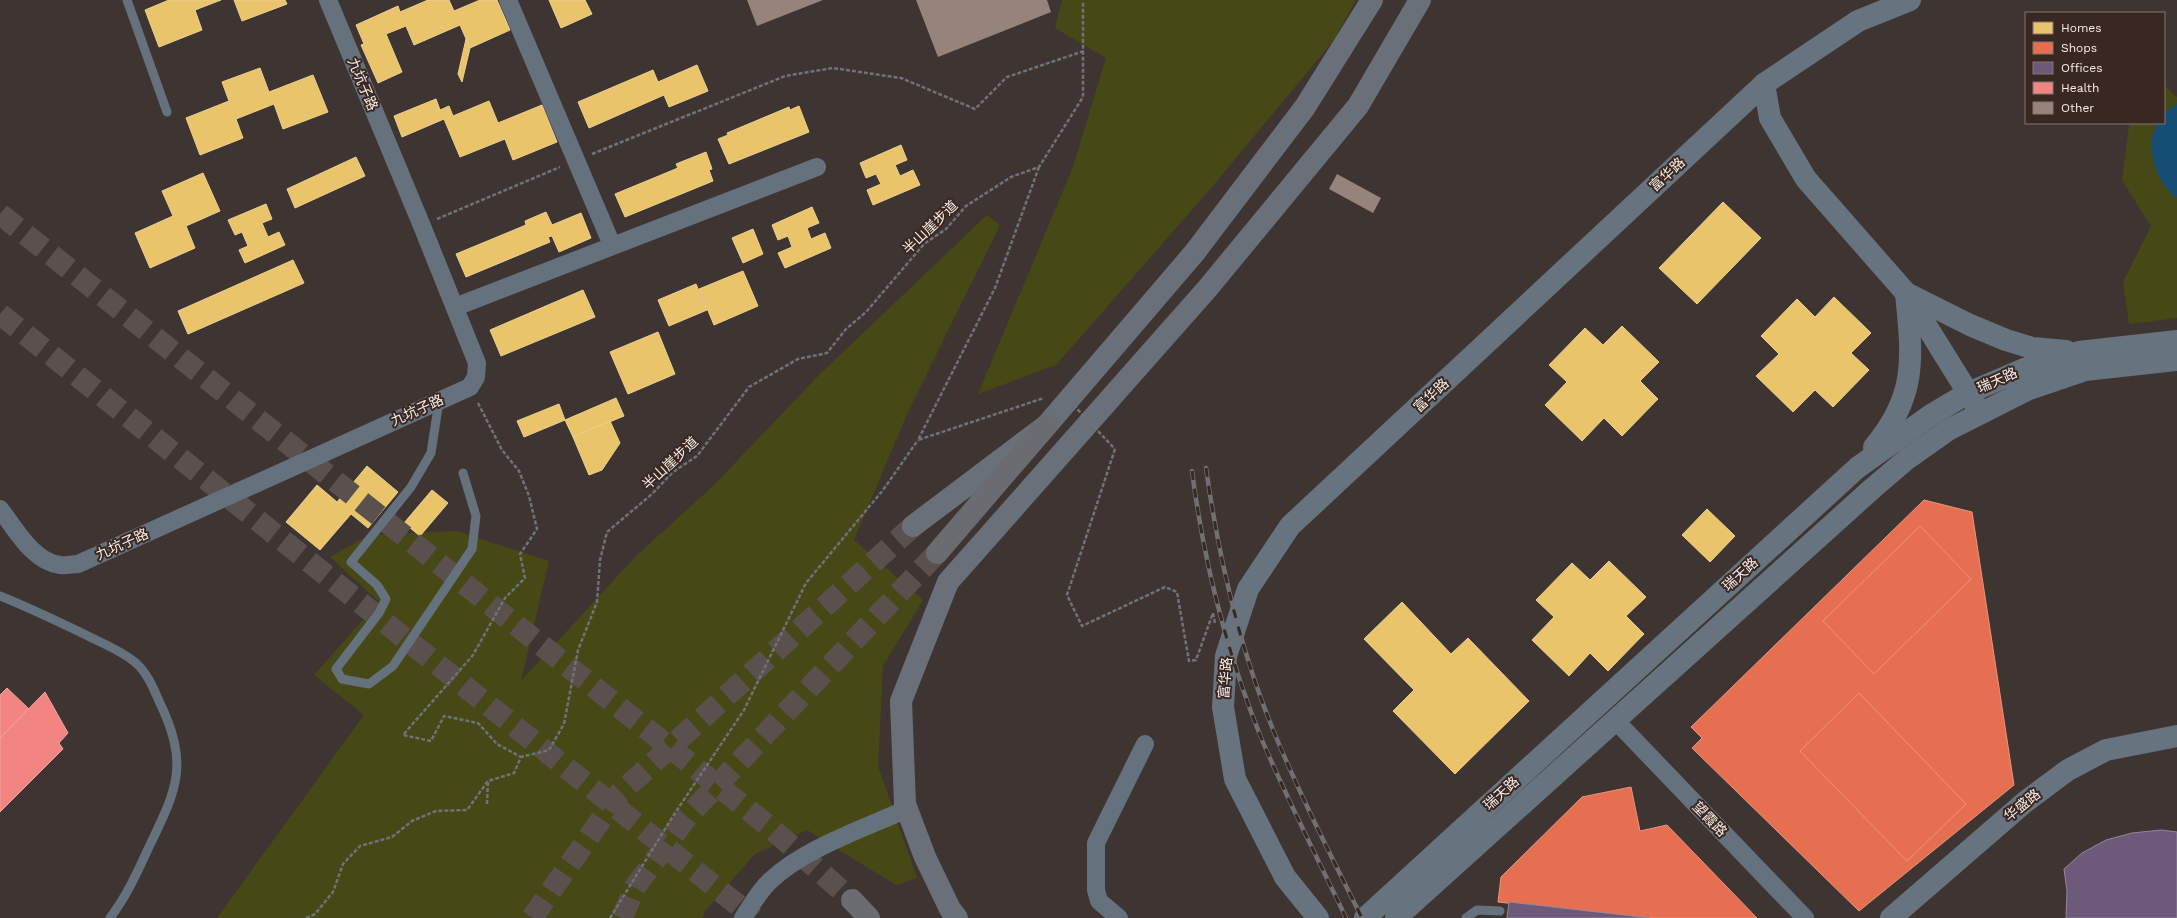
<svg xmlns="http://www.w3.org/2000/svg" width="2177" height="918" font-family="'Work Sans','Noto Sans SC',sans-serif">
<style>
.green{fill:#464915}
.water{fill:#154d74}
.homes{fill:#e9c46a;stroke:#edd090}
.shops{fill:#e76f51;stroke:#ec947e}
.offices{fill:#6d597a;stroke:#96859b}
.health{fill:#f28482;stroke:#f4a3a0}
.building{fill:#95837c}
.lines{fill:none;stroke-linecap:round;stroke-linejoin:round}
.primary-tunnel{stroke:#5a504d;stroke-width:22;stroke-dasharray:22 11;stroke-linecap:butt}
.highway-tunnel{stroke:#5a504d;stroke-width:22;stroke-dasharray:22 11;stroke-linecap:butt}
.path{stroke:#6e7279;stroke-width:2.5;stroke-dasharray:4 2;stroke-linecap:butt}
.lane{stroke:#65717d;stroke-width:9}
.street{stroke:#65717d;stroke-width:18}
.secondary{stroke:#67737e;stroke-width:22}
.primary{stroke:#697079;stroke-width:22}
.highway{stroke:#6a6c72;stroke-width:22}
.rail-casing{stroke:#707074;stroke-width:4.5}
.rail{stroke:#392822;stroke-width:3;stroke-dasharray:9;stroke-linecap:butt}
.path-bridge{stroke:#6e7279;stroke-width:2.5;stroke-dasharray:4 2;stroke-linecap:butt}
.labels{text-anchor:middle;stroke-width:4;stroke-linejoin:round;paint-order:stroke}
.street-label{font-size:14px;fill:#f7ece7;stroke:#392822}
</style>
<rect width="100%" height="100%" fill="#3e3532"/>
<g class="green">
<polygon points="1062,0 1356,0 1334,40 1211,188 1056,365 978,394 1073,167 1106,58 1055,28"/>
<polygon points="2164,86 2177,97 2177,318 2129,324 2123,282 2151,226 2122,180 2129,126 2130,123 2164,123"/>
<polygon points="987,215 1000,225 908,412 854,540 923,600 883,666 878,766 917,878 896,885 807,830 755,854 705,911 703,918 217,918 364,715 314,675 379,602 330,557 369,535 456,531 549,561 521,681 635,557 713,486 819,375"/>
</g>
<path class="water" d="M2177,103V198C2160,187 2152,163 2151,144C2151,137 2155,129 2157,123H2164V114Z"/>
<g class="homes">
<polygon points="169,0 221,0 195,10 202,30 159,47 145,10"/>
<polygon points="234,0 285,0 287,4 242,21"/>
<polygon points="428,0 449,0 454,11 480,0 497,0 510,30 470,48 460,25 414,45 406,26 386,34 402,72 378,83 361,45 364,44 356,25 398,6 400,12"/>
<polygon points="549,0 585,0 592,14 561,28"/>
<polygon points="466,39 470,48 462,82 458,74"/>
<polygon points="697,65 708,91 669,107 664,95 589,128 578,102 653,70 658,82"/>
<polygon points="260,68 269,92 313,75 328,112 283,129 274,104 236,119 243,138 200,155 186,118 229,101 222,82"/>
<polygon points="436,99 440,110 449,106 453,116 489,101 498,123 542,105 557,142 513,160 505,139 460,157 444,119 402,137 394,116"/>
<polygon points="799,106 809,132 729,164 718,139 728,135 727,133 789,107 790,110"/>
<polygon points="901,145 907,160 895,165 900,176 913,170 920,185 873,205 867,190 881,184 876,174 866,178 860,163"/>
<polygon points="706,152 712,169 709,170 713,181 625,217 615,194 678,168 676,164"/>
<polygon points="356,157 365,176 295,208 287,189"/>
<polygon points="203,173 220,211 186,226 195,248 150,268 135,233 173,216 162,191"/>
<polygon points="1723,202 1761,238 1697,304 1659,268"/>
<polygon points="266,204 272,219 262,223 268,237 279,232 285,245 245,263 239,250 248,246 242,232 235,235 228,220"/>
<polygon points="812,207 819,223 807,228 811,239 825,233 831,248 785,268 778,253 792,247 788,236 778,240 772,225"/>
<polygon points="546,212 552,225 581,213 591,238 559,252 552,236 548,237 550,242 466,277 456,254 526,225 525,221"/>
<polygon points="753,229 763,254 743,263 732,238"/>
<polygon points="293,260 304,283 188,334 178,311"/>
<polygon points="743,271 758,306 714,325 699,289"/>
<polygon points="696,284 707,310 669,326 658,300"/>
<polygon points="583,290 595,317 501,356 490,330"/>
<polygon points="1834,297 1871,333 1851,353 1869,370 1833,407 1815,390 1793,412 1756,376 1779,354 1761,336 1797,299 1815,317"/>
<polygon points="1622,326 1659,362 1640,381 1658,399 1622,436 1604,418 1582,441 1545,405 1567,382 1549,365 1585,328 1603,345"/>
<polygon points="658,332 675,374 628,394 610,352"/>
<polygon points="616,398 624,416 573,437 565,420"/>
<polygon points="559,404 565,420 524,437 517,421"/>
<polygon points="610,421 620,443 602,470 589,475 573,437"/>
<polygon points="367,466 398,492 368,528 351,514 320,550 286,522 317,485 337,502"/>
<polygon points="432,490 448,503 420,536 404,523"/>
<polygon points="1707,509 1735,536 1710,562 1682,535"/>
<polygon points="1609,561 1646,597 1626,616 1644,634 1608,671 1590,653 1569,676 1532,640 1554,617 1536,600 1572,563 1590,580"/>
<polygon points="1402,602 1451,654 1468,638 1529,701 1455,774 1393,711 1414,690 1364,639"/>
</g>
<g class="shops">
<polygon points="1924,500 1972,512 2014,785 1859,911 1692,748 1702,738 1691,727"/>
<polygon points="1920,526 1971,579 1874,674 1823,621"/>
<polygon points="1859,693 1966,804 1907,861 1800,751"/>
<polygon points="1631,787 1640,831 1667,825 1757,918 1650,918 1498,902 1501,877 1582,797"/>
</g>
<g class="offices">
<polygon points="2161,830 2177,832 2177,918 2066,918 2067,891 2064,869 2082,853 2106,840 2132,833"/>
<polygon points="1509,902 1650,918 1507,918"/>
</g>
<g class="health">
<polygon points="7,688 29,709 0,738 0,695"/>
<polygon points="45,692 68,733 59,743 63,749 0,812 0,738"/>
</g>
<g class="building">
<polygon points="747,0 823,0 757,26"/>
<polygon points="916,0 1047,0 1051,12 938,57"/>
<polygon points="1337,174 1381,198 1373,213 1329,189"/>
</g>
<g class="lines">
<polyline class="primary-tunnel" points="532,918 619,794 913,526"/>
<g class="highway-tunnel">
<polyline points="0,214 771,828 852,900"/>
<polyline points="0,314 754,918"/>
<polyline points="622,918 635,887 687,817 937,553"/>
</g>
<g class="path">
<polyline points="592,154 785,76 833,68 901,78 975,109 1007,77 1084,51"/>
<polyline points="1039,167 995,288 918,440 1044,398"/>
<polyline points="437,219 560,167"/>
<polyline points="478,403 502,450 519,471 529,496 537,529 520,554 525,578 505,598 473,655 403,735 431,741 444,716 478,723 497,744 521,757"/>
<polyline points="1115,449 1067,595 1082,626 1165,587 1177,592 1189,661 1196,660 1213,613 1215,623"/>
<polyline points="487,804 488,782"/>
<polyline points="306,918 315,914 333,892 343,864 360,846 392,837 412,821 436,811 467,810 488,781 514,773 521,757 549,750 564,724 578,650 597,602 600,560 607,532 652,494 673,472 697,456 749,387 798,359 827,353 846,329 866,312 924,244 946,229 966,206 1011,177 1039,167 1083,97 1083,1"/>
<polyline points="610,918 675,813 744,710 806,583 883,490 918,440"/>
</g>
<g class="lane">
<polyline points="127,0 167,112"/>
<polyline points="439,401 431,453 411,487 351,562 377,585 386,599 379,613 336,669 342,679 369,684 393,666 472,549 476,516 463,473"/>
<path d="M0,596C30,608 59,622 88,636C104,644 122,651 136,663C147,673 153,687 159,701C190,765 177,789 148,849C137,873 126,897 110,918"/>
<polyline points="1466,918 1477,910 1500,911"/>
</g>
<g class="street">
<polyline points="508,0 612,245"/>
<polyline points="455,307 817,167"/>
<path d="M0,509C15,528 33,562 60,565C65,566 72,564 78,564L470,387L476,377L477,363L422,226L328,0"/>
<polyline points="1615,720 1805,918"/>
<path d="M743,918C751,906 759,891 770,881C805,848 863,829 907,809"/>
<polyline points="1119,918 1099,901 1096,890 1096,843 1145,744"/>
</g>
<g class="secondary">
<polyline points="1764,84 1770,118 1806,179 1906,293 1975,404"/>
<path d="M1874,447C1918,395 1912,356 1906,293L1970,325L2006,340L2032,348L2066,351"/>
<polyline points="1318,918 1285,877 1235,779 1223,707 1226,656 1248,589 1290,526 1764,84 1858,21 1910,0"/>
<polyline points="1365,918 1857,468 1931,415 1968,393 2024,369 2079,352 2177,341"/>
<polyline points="1396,918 1873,488 1907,459 1948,430 2029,389 2085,370 2177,360"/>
<polyline points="1891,918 2025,802 2068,770 2106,750 2177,736"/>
</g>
<g class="primary">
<polyline points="913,526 1047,425 1195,252 1305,107 1372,0"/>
<polyline points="957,918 950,909 925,857 905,804 901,701 948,582 1207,289 1358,106 1420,0"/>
</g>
<g class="highway">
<polyline points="937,553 1047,425"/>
<polyline points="852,900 869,918"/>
</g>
<g class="rail-casing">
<g id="rail">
<path d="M1206,468C1219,560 1240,651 1276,737C1302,799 1332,858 1362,918"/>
<path d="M1192,471C1204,563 1227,654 1262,740C1288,801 1318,859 1346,918"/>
</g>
</g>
<use href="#rail" class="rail"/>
<polyline class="path-bridge" points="1061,392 1115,449"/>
</g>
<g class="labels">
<g class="street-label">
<text transform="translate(363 84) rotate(67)" y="5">九坑子路</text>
<text transform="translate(1667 174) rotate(-43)" y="5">富华路</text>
<text transform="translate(930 227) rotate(-44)" y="5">半山崖步道</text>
<text transform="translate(1997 380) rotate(-24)" y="5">瑞天路</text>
<text transform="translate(1431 395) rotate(-43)" y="5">富华路</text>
<text transform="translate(417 410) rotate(-24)" y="5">九坑子路</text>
<text transform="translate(670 463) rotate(-43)" y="5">半山崖步道</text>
<text transform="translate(122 544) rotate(-24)" y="5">九坑子路</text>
<text transform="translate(1740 574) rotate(-42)" y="5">瑞天路</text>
<text transform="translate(1225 678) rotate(-85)" y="5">富华路</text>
<text transform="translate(1501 793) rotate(-42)" y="5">瑞天路</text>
<text transform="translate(2022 805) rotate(-39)" y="5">华盛路</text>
<text transform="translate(1710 819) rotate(46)" y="5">望霞路</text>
</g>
</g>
<rect x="2025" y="12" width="140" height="112" fill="#392822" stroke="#857671"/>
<rect x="2033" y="22" width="20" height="12" fill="#e9c46a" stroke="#857671"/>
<text x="2061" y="32" font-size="12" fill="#f7ece7">Homes</text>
<rect x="2033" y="42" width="20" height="12" fill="#e76f51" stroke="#857671"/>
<text x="2061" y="52" font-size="12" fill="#f7ece7">Shops</text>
<rect x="2033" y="62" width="20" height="12" fill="#6d597a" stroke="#857671"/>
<text x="2061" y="72" font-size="12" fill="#f7ece7">Offices</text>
<rect x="2033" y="82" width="20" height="12" fill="#f28482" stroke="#857671"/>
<text x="2061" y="92" font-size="12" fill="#f7ece7">Health</text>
<rect x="2033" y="102" width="20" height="12" fill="#95837c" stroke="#857671"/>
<text x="2061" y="112" font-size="12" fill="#f7ece7">Other</text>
</svg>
